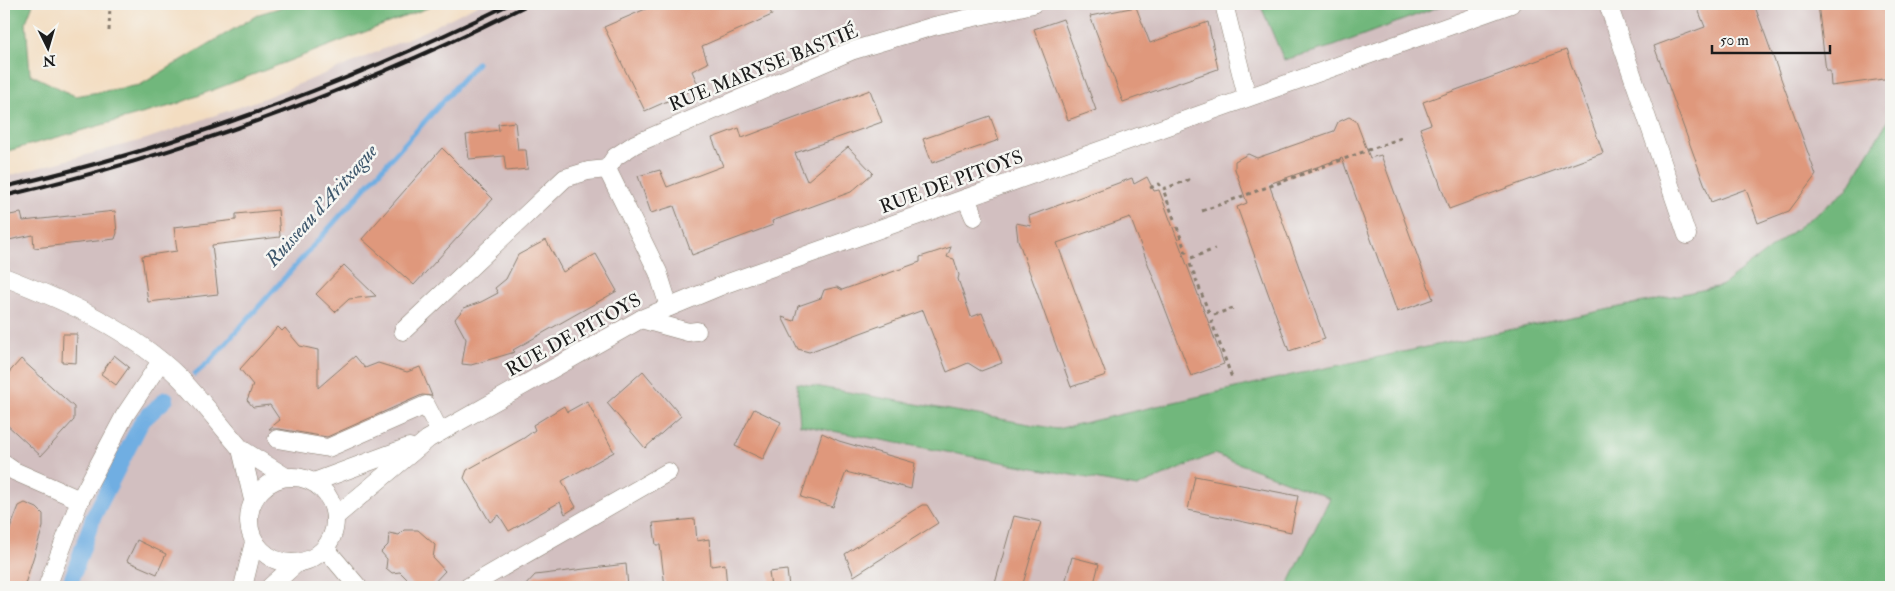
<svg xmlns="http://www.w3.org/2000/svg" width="1895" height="591" font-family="'IM FELL Double Pica',serif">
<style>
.industrial{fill:#d2bfc0}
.forest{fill:#71b77c;stroke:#466a4c}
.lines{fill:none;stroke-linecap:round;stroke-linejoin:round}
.stream{stroke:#6faee2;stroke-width:5}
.canal{stroke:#6faee2;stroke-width:16}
.building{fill:#df987b}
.minor-casing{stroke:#887c6e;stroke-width:19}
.path{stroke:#887c6e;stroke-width:3;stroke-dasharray:4 4;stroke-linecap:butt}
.minor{stroke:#fff;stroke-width:18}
.rail{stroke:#1c1c1c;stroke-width:4}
.labels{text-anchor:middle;stroke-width:5;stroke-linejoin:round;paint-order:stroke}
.street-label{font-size:19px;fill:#1c1c1c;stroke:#f6f6f2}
.water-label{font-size:20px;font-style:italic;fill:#3d566b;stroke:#f6f6f2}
</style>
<rect width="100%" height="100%" fill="#f6f6f2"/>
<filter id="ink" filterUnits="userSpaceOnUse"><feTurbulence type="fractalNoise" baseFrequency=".02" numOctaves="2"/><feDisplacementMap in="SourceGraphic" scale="10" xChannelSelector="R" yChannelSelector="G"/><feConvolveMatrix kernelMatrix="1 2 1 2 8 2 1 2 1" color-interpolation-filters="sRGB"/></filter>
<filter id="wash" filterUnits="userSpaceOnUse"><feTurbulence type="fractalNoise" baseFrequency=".0096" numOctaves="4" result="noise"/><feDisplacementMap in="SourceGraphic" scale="20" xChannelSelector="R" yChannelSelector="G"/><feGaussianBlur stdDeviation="1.12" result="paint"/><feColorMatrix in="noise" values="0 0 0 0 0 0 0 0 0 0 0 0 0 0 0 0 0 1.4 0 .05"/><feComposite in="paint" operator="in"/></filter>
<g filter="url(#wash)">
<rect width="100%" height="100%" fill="#f3ddc1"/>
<polygon class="industrial" points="479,4 1891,4 1891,115 1846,191 1721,286 1292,375 1057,429 797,383 801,425 1137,487 1214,454 1330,498 1287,587 4,587 4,177 146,139 259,100 349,64 427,30"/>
<g class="forest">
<polygon points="4,4 33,4 26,22 30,74 75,96 140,85 259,14 292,4 438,4 174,105 4,152"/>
<polygon points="1260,4 1446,4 1334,46 1284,60"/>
<polygon points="1891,115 1891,587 1287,587 1330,498 1214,454 1137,487 800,425 797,383 1057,429 1292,375 1721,286 1846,191"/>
</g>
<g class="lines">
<polyline class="stream" points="195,374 210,361 477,63"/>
<polyline class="canal" points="69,587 93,518 142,421 166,399"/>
</g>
<g id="blocks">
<g class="building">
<polygon points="657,4 767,4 772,15 702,46 708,63 692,71 699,87 645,111 604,27"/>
<polygon points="1696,4 1754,4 1816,175 1789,211 1758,223 1746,189 1711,202 1654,46 1705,27"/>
<polygon points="1818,4 1891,4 1891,78 1831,86 1830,71 1826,71"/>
<polygon points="1136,7 1150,43 1208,22 1218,69 1123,102 1090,16"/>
<polygon points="1063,19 1096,110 1068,120 1034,29"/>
<polygon points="1566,50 1603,153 1449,209 1420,128 1431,124 1423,102"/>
<polygon points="870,90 882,122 795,153 807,181 848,147 873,173 851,192 772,221 773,225 692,255 674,206 651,213 638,176 660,170 667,187 723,166 712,138 739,128 742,138"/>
<polygon points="990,116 999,140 932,163 923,139"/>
<polygon points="1349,117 1356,121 1370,158 1381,155 1433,299 1397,312 1342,158 1269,184 1325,339 1289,351 1237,207 1247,203 1235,169 1235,161 1248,154 1257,158 1334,131 1338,122"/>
<polygon points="515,122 518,150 526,150 528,169 506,171 504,156 469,159 466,135 499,130 498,124"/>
<polygon points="442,148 493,199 414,285 362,239"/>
<polygon points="1147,177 1154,191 1159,190 1224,364 1191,376 1130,217 1057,243 1106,375 1071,387 1018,240 1016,223 1031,226 1029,216 1132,178 1134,184"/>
<polygon points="278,210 280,237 212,245 218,294 148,302 142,256 177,251 174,227 236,220 236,214"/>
<polygon points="115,211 117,233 115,239 34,248 33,235 4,241 4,216 21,213 23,221"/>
<polygon points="546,240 563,272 596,254 617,291 513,350 515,352 471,365 462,364 466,339 455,319 464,308 481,302 498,293 495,288 506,279 518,255"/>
<polygon points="951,247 947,257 954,259 959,275 958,279 971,317 982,313 1002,363 981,371 968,363 947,372 923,310 809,352 798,349 782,317 794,321 798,306 821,298 824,290 837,287 842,290 920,262 920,257"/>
<polygon points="344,265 376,296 349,299 335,312 316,294"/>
<polygon points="278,327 282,331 285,328 300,346 318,350 318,388 355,356 365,368 378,363 407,372 420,367 432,396 422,395 327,437 279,429 269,429 280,420 270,405 253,407 247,400 253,385 240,369"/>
<polygon points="63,334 77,334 76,363 62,362"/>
<polygon points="114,355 129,367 116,385 101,374"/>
<polygon points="21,359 74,407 74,420 41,456 4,422 4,378"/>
<polygon points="643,371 681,416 645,448 607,403"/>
<polygon points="587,401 614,452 562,481 576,507 565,514 560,502 509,531 499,515 490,522 464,478 467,470 524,438 535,430 533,425 564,406 567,412"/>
<polygon points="754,409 781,422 763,459 735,446"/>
<polygon points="822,433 839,441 915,463 911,489 846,472 833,507 801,497"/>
<polygon points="1195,476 1298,496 1291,532 1188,510"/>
<polygon points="25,503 37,508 43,514 43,527 25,584 22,587 4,587 4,544 19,506"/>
<polygon points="922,505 927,505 938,523 854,576 845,554"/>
<polygon points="1014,516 1041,522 1022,587 994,587"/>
<polygon points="695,519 697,541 709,539 711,566 725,564 727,587 665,587 660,545 656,545 653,523"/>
<polygon points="404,530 418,530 435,545 433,558 445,571 430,587 415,587 400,572 392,573 386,568 387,559 381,552 388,545 389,533 399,535"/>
<polygon points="137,540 166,554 157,574 127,561"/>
<polygon points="1072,557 1099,564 1093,587 1064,587"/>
<polygon points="626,564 628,587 524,587 535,575"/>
<polygon points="787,570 789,587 771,587 769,572"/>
</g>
</g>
</g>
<g filter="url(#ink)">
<use href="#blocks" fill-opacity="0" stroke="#887c6e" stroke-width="1"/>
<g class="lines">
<g class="minor-casing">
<g id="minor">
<polyline points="1224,4 1247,97"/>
<polyline points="1608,4 1687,235"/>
<polyline points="966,198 974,217"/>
<path d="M4,277C66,301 130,329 179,377C201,399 220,425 241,449"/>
<polyline points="669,307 658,272 607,169 615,157 635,144 851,51 934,26 1033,4"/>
<polyline points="641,319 688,332 697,331"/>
<polyline points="403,331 565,178 588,171 607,169"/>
<polyline points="277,439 328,448 426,405 440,432"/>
<polyline points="4,464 14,471 80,500"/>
<circle cx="292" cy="520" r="43"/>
<polyline points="314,482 409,447"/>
<polyline points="253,500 241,449 286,477"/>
<polyline points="335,517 428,439 641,319 728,283 1511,4"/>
<polyline points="325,548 358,587"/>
<polyline points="47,587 80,500 125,415 161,361"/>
<polyline points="243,587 254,542"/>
<polyline points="270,587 297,563"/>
<polyline points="468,587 668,472"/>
</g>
</g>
<g class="path">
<polyline points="109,31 110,4"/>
<polyline points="1150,188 1159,184 1163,189"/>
<polyline points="1202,211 1404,137"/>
<polyline points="1174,219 1163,189 1191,179"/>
<polyline points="1177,227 1187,256"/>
<polyline points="1191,258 1215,249"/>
<polyline points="1190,264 1209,313"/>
<polyline points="1214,315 1236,307"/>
<polyline points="1211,320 1232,378"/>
</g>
<use href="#minor" class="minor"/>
<g class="rail">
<path d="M4,187C179,147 349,83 510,4"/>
<path d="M4,196C186,153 362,88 529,4"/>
</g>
</g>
</g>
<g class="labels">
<g class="street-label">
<text transform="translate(763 67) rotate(-22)" y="7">RUE MARYSE BASTIÉ</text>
<text transform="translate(951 181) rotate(-20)" y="7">RUE DE PITOYS</text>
<text transform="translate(573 334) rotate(-29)" y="7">RUE DE PITOYS</text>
</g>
<g class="water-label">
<text transform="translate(321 205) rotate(-48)" y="7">Ruisseau d'Aritxague</text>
</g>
</g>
<rect width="1895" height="591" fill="none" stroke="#f6f6f2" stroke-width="20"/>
<g transform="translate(48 48) rotate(175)" stroke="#f6f6f2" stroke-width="4" paint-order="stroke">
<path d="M0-4L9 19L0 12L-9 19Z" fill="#1c1c1c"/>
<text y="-8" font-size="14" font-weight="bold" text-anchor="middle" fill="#1c1c1c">N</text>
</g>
<path d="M1712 45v8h118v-8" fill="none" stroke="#1c1c1c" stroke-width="2.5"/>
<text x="1720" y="45" font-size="15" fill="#1c1c1c" stroke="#f6f6f2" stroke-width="4" paint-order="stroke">50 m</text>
</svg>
